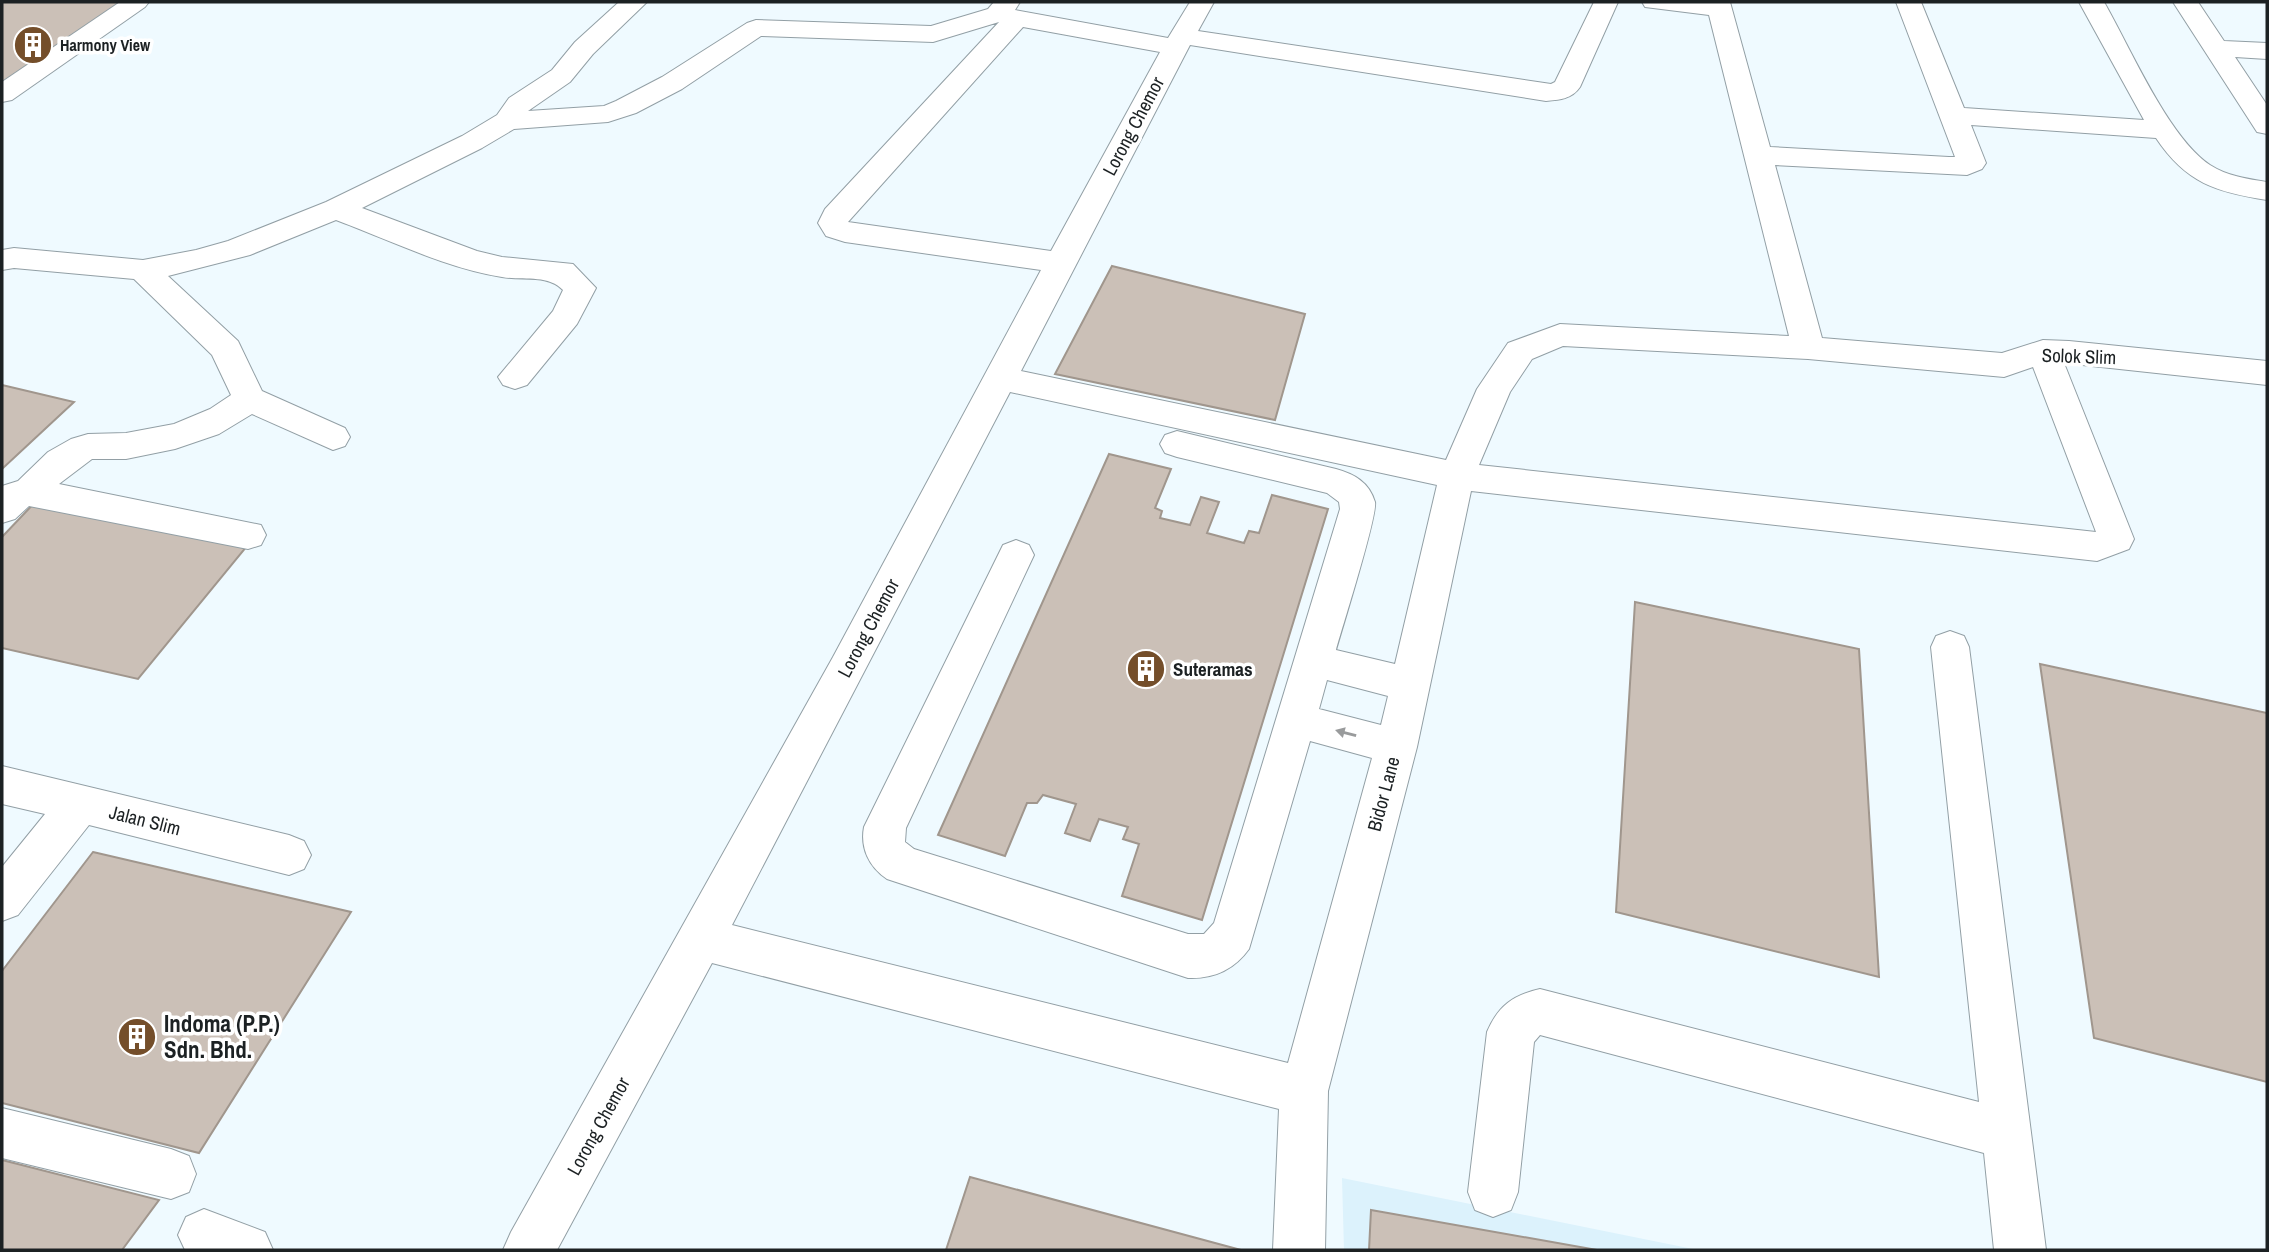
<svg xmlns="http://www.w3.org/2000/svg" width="2269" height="1252" font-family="'Archivo Narrow',sans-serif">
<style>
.built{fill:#dcf2fc}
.building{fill:#cbc0b7;stroke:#a0968d;stroke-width:2}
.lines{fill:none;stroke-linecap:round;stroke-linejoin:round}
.minor-casing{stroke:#929fa5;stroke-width:2}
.minor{fill:#fff;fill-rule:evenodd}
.oneway{fill:#999b9c}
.labels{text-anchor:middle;stroke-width:7;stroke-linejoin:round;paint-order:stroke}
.far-poi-label{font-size:16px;font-weight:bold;fill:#1c2123;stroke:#fff;text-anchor:start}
.street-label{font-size:19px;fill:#1c2123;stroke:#fff}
.poi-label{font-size:19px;font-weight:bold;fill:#1c2123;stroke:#fff;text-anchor:start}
.near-poi-label{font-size:23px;font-weight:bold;fill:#1c2123;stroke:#fff;text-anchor:start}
</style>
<rect width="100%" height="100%" fill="#effaff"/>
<polygon class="built" points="1342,1178 1698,1250 1344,1250"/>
<g class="building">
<polygon points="2,2 127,2 2,89"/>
<polygon points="1112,266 1305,314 1275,420 1055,374"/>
<polygon points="2,385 74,402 2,469"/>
<polygon points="1109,454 1171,469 1155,508 1162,511 1160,518 1190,525 1201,497 1219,502 1207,533 1244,543 1249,531 1259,533 1272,495 1328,509 1202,920 1122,896 1139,844 1123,839 1128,827 1099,819 1090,841 1065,833 1076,804 1043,795 1037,803 1027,803 1005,856 938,835"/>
<polygon points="41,496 252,540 138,679 2,648 2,537"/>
<polygon points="1635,602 1859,649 1879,977 1616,912"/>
<polygon points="2040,664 2267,713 2267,1082 2094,1038"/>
<polygon points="93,852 351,912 199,1153 2,1103 2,971"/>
<polygon points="2,1160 159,1200 122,1250 2,1250"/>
<polygon points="970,1177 1241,1250 946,1250"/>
<polygon points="1371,1210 1597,1250 1369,1250"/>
</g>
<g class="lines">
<g class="minor-casing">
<g id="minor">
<polygon points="120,2 149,2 145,7 12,100 2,102 2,82"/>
<path d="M619,2H647L593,54L570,82L528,111L604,106L616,101L662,77L747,23L756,20L931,26L988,9L994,2H1020L1015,10L1168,38L1190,2H1214L1198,31L1551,84L1555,82L1594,2H1618L1580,87C1572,99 1559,100 1546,101L1190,45L1021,371L1446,460L1477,389L1508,343L1560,324L1789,336L1709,15L1645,7L1642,2H1730L1770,147L1949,157H1955L1896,2H1921L1964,108L2144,120L2079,2H2104C2130,47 2168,137 2210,165C2227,176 2248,179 2267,182V200C2216,192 2186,183 2156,138L1971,125L1986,163L1982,169L1967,175L1775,165L1822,338L2002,353L2043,340L2069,341L2267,361V385L2064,363L2134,539L2129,549L2097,561L1471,491L1417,747L1328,1091L1325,1250H1273L1279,1109L712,963L557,1250H503L511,1232L833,657L1041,270L845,242L826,236L818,223L825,209L999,22L933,42L761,36L682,89L636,113L608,122L514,129L482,148L362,208L477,251L502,257L573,264L596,288L577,324L527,385L515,389L503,385L498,377L553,311L563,290C547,274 523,281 502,277C445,268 390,240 336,220L250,255L168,276L238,341L262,391L345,428L350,437L345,446L333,450L252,414L219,434L175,449L126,459H92L59,484L261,525L266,535L261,545L248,549L29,506L15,519L2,523V486L18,481L48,452L71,439L88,434L126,433L174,424L210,409L231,395L212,355L134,279L14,268L2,270V250L14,248L143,260L196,250L228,241L326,202L462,136L497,115L509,98L552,70L575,42ZM1023,27L1160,52L1051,251L848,222ZM1563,346L1808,359L2004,377L2033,367L2096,532L1479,465L1510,392L1532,359ZM1010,392L1437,485L1395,664L1336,650C1342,628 1378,515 1375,502C1369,482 1354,474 1336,469L1177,431L1165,435L1160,444L1165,453L1177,457L1327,493L1339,502L1340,509L1214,923L1204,934H1188L914,849L905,842L906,828L1034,555L1029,545L1016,540L1003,545L864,827C860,848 869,867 887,879L1188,978C1213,979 1234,970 1249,949L1310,741L1372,758L1288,1063L732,925ZM1327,680L1388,696L1381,725L1319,709Z"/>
<polygon points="2173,2 2198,2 2224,41 2267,43 2267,59 2235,57 2267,105 2267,134 2257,132"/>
<path d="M1950,631L1964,636L1969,647L2046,1250H1994L1984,1153L1540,1035L1534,1042L1518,1192L1511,1210L1493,1217L1475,1210L1468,1192L1487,1032C1498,1006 1513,995 1540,989L1979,1102L1931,647L1936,636Z"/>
<polygon points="2,766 289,835 304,841 311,855 304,869 289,875 89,825 18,915 2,921 2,867 45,814 2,804"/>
<polygon points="2,1108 171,1149 189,1156 196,1174 189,1192 171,1199 2,1158"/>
<polygon points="204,1209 265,1232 273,1250 185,1250 178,1235 186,1217"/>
</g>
</g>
<use href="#minor" class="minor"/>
</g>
<defs><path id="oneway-solid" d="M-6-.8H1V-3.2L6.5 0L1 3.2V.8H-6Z" transform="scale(1.75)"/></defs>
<use class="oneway" href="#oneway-solid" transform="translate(1346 733) rotate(-165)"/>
<defs>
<g id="building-disc" transform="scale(2.0125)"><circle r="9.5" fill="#744e2a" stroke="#fff"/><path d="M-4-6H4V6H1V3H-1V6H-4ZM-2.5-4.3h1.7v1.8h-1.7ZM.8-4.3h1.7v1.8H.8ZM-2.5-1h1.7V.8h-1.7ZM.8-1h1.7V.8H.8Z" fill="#fff"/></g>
</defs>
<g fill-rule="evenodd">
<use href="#building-disc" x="33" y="45"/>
<use href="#building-disc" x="1146" y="669"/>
<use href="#building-disc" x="137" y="1037"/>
</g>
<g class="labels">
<g class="far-poi-label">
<text x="60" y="51">Harmony View</text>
</g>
<g class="street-label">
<text transform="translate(1133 126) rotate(-62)" y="7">Lorong Chemor</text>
<text transform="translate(2079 356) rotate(2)" y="7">Solok Slim</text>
<text transform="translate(868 628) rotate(-62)" y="7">Lorong Chemor</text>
<text transform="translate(1383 794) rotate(-75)" y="7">Bidor Lane</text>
<text transform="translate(145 820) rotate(14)" y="7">Jalan Slim</text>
<text transform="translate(598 1126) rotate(-61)" y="7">Lorong Chemor</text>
</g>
<g class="poi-label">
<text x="1173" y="676">Suteramas</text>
</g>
<g class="near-poi-label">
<text x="164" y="1032">Indoma (P.P.)<tspan x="164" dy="26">Sdn. Bhd.</tspan></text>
</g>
</g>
<rect width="2269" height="1252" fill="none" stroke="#1c2123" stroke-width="7"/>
</svg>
